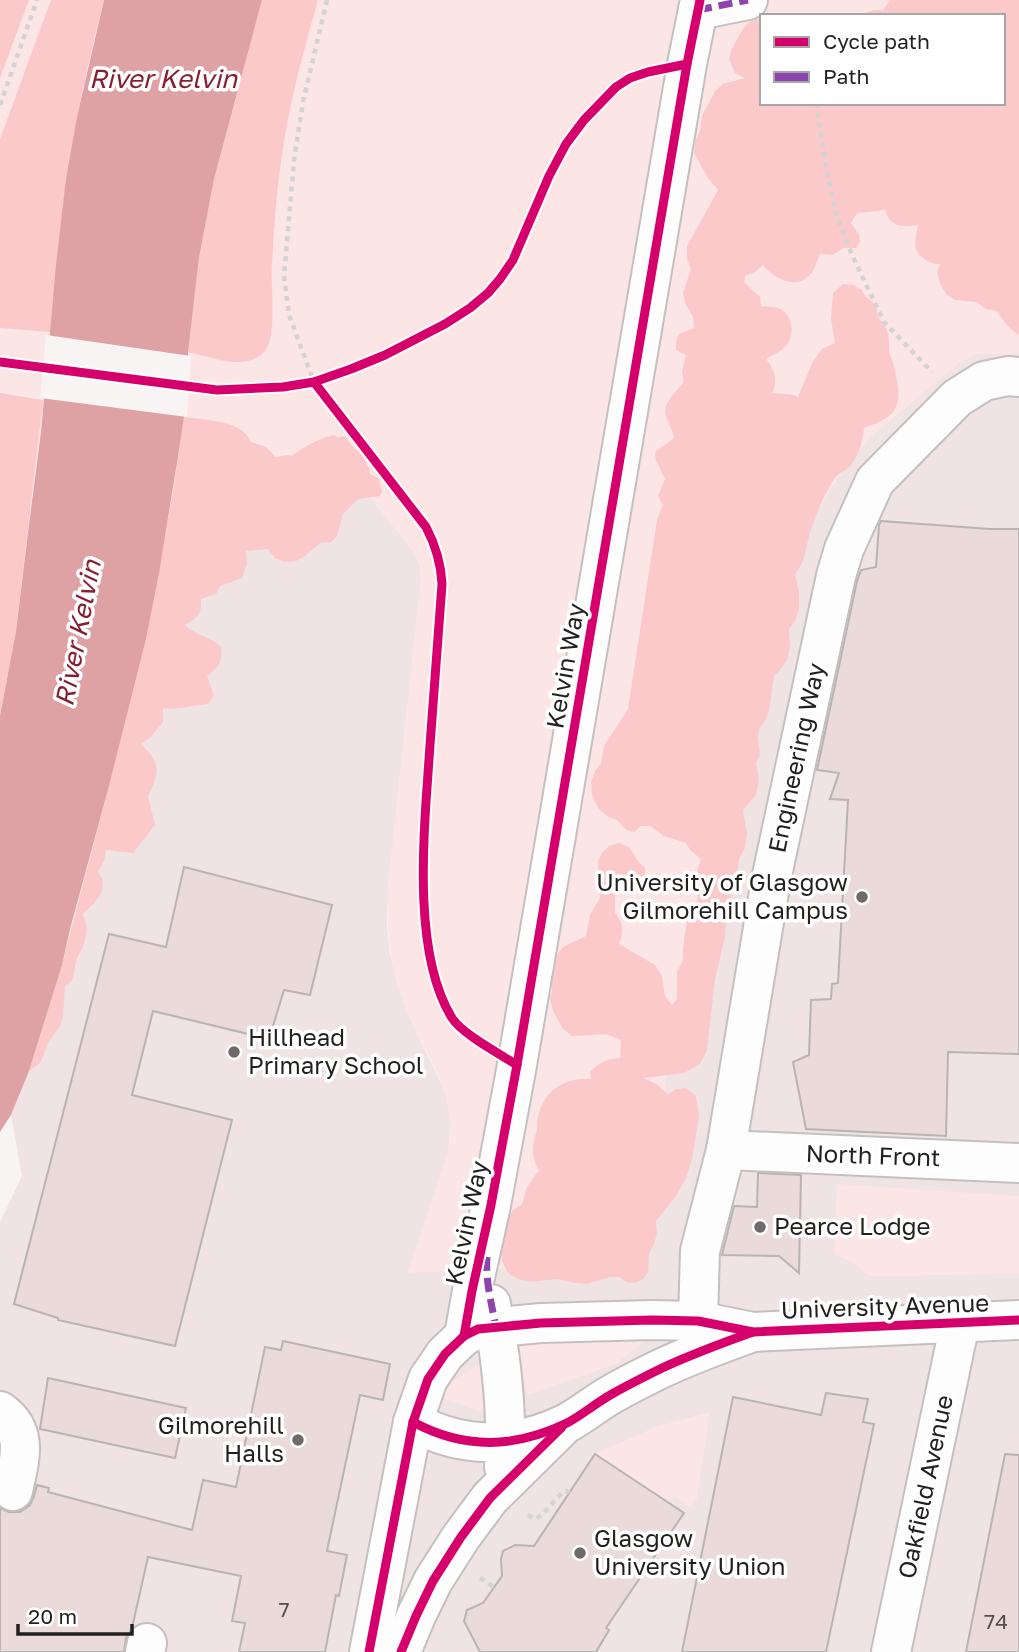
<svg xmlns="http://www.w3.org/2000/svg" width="1019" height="1652" font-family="'Golos Text',sans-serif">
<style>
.built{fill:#efe3e3}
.green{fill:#fbe5e5;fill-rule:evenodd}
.forest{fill:#fcc9cb}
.water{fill:#dea1a4}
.pier{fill:#f9f4f4}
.building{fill:#eadada;stroke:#b8b4b4;stroke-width:2}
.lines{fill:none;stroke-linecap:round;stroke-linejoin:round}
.minor-casing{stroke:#c5c0c0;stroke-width:42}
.path{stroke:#d4d3d3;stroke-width:4.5;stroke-dasharray:5 5;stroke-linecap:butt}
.minor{stroke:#fefdfd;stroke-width:38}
.quiet{stroke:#8e44ad;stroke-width:7;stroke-dasharray:14 7;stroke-linecap:butt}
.cycleway-casing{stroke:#fff;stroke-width:13}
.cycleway{stroke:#d6006c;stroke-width:9}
.poi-dot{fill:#6e6a6a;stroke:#fff;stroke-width:2.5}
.labels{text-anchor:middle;stroke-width:7;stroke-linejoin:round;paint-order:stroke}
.number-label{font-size:21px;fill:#554e4e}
.street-label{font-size:24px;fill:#231f1f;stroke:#fff}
.poi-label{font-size:24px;fill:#231f1f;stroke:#fff;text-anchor:start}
.water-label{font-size:26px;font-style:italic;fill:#861f30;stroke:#fff}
</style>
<rect width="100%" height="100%" fill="#f9f4f4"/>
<polygon class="built" points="1019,232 1019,1652 0,1652 0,1222 22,1176 11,1115 29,1071 36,1060 50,1001 62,965 70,929 109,786 159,573 356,480 415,553 420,566 421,579 387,898 387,927 390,953 398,986 408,1014 446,1094 451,1121 448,1150 780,531"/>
<g class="green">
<path d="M0,0H1019V354H977L959,363L872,436L856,454L830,490L819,509L779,531L629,1264L408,1273C417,1246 426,1218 435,1191C442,1168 453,1143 450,1118C446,1080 423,1048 408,1014C392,977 387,938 387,898L421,579L420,566L415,553L356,480L41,432L0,716ZM762,16H1003V103H762Z"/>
<polygon points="837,1184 1019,1196 1019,1274 869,1276 853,1263 834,1254"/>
<polygon points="517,1334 651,1337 616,1364 527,1395"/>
<polygon points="484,1361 489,1415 442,1398 455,1379"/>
<polygon points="710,1412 697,1499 689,1507 674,1496 669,1503 595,1454 655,1427"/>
</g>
<g class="forest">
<polygon points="0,0 29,0 0,78"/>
<path d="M51,0H104C74,109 60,220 50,332L0,328V139Z"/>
<path d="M262,0H318C303,53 288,107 281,162C276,195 274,229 272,263C270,285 278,337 264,352C244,372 212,357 188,352L199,258L214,179Z"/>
<path d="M890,0H1019V335C1009,329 1003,321 997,311L986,309L976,302L955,300L947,295L941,286L937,273L940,264C932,264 929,262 923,258C911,249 916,238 918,225C902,228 889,227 885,209L878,211L857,213L851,223L859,235L860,242L856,248H843C835,255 831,256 821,253C817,258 817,264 814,269C801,292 776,281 763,265L755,272L745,276L744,282L760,297L761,306C766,307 773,306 778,308C793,313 796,336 785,347C780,352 772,355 766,359C775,370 778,380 772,393C781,394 790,393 798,397L813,361L822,349L835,343L831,319L833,293L843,284L853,285L862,290C866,300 871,298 875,306C880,314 874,307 878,316C879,320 882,321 884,325C890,333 889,342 889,351C890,356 893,361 894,366C902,402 903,415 864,428C863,441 858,459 848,468C844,472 838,473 835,478C825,492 815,517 810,533C805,549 807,559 795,574L799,591V609L795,621L789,629L790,648L787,660L781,669L774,676L769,711L766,719L759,729L758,738L760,755L756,763L759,780L756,795L743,810L747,833L745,848L739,859L736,884L727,906L725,937L715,979L707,1050L700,1064L684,1073L644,1078L656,1084L668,1094L676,1089L686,1088L696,1096L699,1117L692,1159L686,1178L676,1196L656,1221L657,1233L654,1244L649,1254L648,1272L643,1279L637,1282L628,1283L619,1277H610L587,1284L575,1283L557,1279L530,1282L518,1279L508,1273L502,1261L498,1235L513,1210L522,1204L527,1187L539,1170C531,1158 532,1146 536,1133C538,1128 536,1122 538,1117C544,1091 564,1077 591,1079L590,1072C599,1062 607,1059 620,1058L621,1040L606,1034L572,1036L563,1029L553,1011L550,999L552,992V968L556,956L563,947L586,936L590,915L600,898L598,861L602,853L609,846L619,843L629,847L638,861L645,868C648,888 633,892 615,895V913C624,924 624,932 619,944L655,965L662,976L665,996L672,1005L677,999V972L683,960V948L687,920L698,898L697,870L701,859L690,850L686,843L664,836L650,826H641L634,832L626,830L617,820L608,817L598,808L592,795L591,782L595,771L601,763L604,746L628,709L657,520L663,505L658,496L665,479L656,461L655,452L674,438C673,429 668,424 666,416C662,402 678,391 684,381L682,372L686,355L676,350V342L679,334L694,328L693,317L685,303L683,293L691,269L687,259V246L718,190L708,178L694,153L695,142L700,131L702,116L715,91L723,84L745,78L735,73L729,59L732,48L743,29L749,22L762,18V103H1003V16H857L874,10H883Z"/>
<polygon points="0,393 43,400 16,631 0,716"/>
<path d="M184,417C204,420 243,420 251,442L266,447L276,457L287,455L292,456C301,448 324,436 335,435L338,438L343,436L347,438L350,444L361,454L369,468L370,474L379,479L382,491L380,496L358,499L343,514L337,536L331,542L320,543L305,556L296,561L285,562L275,558L268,549L246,551L247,564L242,578L220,586L216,594L201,599C202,615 198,617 185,625C197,637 209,635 221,647C223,662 219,667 207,676L214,696L208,704L172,709L163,708V722L151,737L141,744C161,764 160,771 148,796L155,825L133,853L106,850L104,861L98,872C111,888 95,904 82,914C89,923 87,936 83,946C81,952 77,956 76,962C73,972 77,980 65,986L63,1017L60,1026L50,1040L40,1063L29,1071L62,965L109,786L146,639L172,497Z"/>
</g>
<polygon class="water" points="104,0 262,0 214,179 199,258 188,352 184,417 177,463 159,573 146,639 109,786 70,929 62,965 29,1071 11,1115 0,1132 0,716 16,631 28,532 41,432 56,265 66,179 77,117"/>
<polygon class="pier" points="46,335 191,356 187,417 40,398"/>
<g class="building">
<polygon points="881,521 990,529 1019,529 1019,1054 948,1052 946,1136 806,1129 793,1062 809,1055 811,1000 831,999 832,984 838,983 848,800 830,799 839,773 817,770 857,581 861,570 876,567 879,525"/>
<polygon points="184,867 332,905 310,995 284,990 269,1039 153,1011 132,1095 232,1120 175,1346 58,1320 58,1318 14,1304 109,934 166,947"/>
<polygon points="758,1173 801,1175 799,1273 779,1256 722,1255 734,1206 757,1207"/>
<polygon points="283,1341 390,1364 383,1400 360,1395 327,1551 347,1555 339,1596 336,1595 325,1652 239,1652 245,1623 232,1621 241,1576 148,1557 132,1628 126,1638 124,1652 0,1652 0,1508 9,1512 20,1512 30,1505 34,1496 37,1485 49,1488 48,1492 192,1530 203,1480 236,1487 265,1347 281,1350"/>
<polygon points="48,1378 186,1408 175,1458 40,1429"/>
<polygon points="826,1393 868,1399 863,1422 874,1424 826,1652 682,1652 733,1397 821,1415"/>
<polygon points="595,1454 684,1513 606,1628 609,1630 596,1652 480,1652 464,1621 467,1610 483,1603 502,1576 501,1559 503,1551 515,1545 534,1546"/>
<polygon points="1005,1454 1019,1455 1019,1652 966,1652"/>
</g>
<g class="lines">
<g class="minor-casing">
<g id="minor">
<polyline points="698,10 748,0"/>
<polyline points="726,1150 1019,1163"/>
<path d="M491,1304C501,1356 508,1415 504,1467"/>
<polyline points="698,1321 700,1251 726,1150 771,880 836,576 844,549 875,481 957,398 984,381 1008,376 1019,377"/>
<polyline points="464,1336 472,1291 491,1205 517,1065 687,64 700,0"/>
<path d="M0,1411C30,1432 19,1461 13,1491"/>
<path d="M413,1422C465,1450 515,1448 567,1423C582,1415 596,1403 612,1394C626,1386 640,1379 654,1372C686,1356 720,1344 753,1332"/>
<polyline points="145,1652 147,1643"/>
<polyline points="369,1652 413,1422 428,1379 445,1354 464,1336 478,1329 541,1323 652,1320 698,1321 753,1332 1019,1320"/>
<polyline points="401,1652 416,1616 433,1581 461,1537 490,1498 560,1429"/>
<polyline points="891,1652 960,1323"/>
</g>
</g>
<g class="path">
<path d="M327,0L303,102L294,160L284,276L289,315L314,382L426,527C436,546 441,563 442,584C438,637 434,690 431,743C425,817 410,957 453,1020C459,1029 472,1036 482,1042"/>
<polyline points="816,103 828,178 837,217 852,255 884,322 932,372"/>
<polyline points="0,105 37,0"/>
<polyline points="0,362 217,390 283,387 314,382 351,369 385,355 445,324 470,308 488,293 500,279 513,260 549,176 566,144 584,120 616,87 630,78 648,72"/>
<path d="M528,1515L535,1519C548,1513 554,1497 566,1491L569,1493"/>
<polyline points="480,1578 494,1587"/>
</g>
<use href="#minor" class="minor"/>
<g class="quiet">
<polyline points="698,10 748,0"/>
<path d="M487,1257C485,1280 492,1305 496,1328"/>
</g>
<g class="cycleway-casing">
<g id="cycleway">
<polyline points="0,362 217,390 283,387 314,382 351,369 385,355 445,324 470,308 488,293 500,279 513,260 549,176 566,144 584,120 616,87 630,78 648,72 687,64"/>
<path d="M314,382L426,527C436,546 441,563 442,584C438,638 434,691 430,745C425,823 410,950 452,1018C462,1034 500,1054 517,1065"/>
<polyline points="464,1336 472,1291 491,1205 517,1065 687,64 700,0"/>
<path d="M413,1422C465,1450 515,1448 567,1423C582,1415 596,1403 612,1394C626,1386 640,1379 654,1372C686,1356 720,1344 753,1332"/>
<polyline points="369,1652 413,1422 428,1379 445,1354 464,1336 478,1329 541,1323 652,1320 698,1321 753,1332 1019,1320"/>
<polyline points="401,1652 416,1616 433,1581 461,1537 490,1498 562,1427"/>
</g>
</g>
<use href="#cycleway" class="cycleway"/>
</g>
<g class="poi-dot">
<circle cx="862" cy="897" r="7"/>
<circle cx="234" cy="1052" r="7"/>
<circle cx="760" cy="1227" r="7"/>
<circle cx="298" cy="1440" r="7"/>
<circle cx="580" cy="1553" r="7"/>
</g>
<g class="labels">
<g class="number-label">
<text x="284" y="1617">7</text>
<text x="996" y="1629">74</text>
</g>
<g class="street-label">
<text transform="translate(566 666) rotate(-80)" y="8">Kelvin Way</text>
<text transform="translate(797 758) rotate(-78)" y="8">Engineering Way</text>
<text transform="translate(873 1156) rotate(2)" y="8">North Front</text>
<text transform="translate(467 1223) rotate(-78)" y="8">Kelvin Way</text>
<text transform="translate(885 1307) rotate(-2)" y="8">University Avenue</text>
<text transform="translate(926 1487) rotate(-78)" y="8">Oakfield Avenue</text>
</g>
<g class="poi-label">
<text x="848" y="891" text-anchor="end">University of Glasgow<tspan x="848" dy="28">Gilmorehill Campus</tspan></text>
<text x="248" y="1046">Hillhead<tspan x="248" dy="28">Primary School</tspan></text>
<text x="774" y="1235">Pearce Lodge</text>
<text x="284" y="1434" text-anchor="end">Gilmorehill<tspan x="284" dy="28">Halls</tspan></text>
<text x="594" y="1547">Glasgow<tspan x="594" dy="28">University Union</tspan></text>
</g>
<g class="water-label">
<text x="163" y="88">River Kelvin</text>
<text transform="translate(78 633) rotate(-79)" y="9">River Kelvin</text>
</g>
</g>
<rect x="760" y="14" width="245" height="91" fill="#ffffff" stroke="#a7a5a5" stroke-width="2"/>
<rect x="774" y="37" width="35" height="10" fill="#d6006c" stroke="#a7a5a5" stroke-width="2"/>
<text x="823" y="49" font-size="21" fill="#231f1f">Cycle path</text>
<rect x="774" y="72" width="35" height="10" fill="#8e44ad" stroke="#a7a5a5" stroke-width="2"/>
<text x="823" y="84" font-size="21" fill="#231f1f">Path</text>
<path d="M18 1624v10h114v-10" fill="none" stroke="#231f1f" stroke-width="3.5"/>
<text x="28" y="1624" font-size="21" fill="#231f1f" stroke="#ffffff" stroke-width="5" paint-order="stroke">20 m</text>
</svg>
